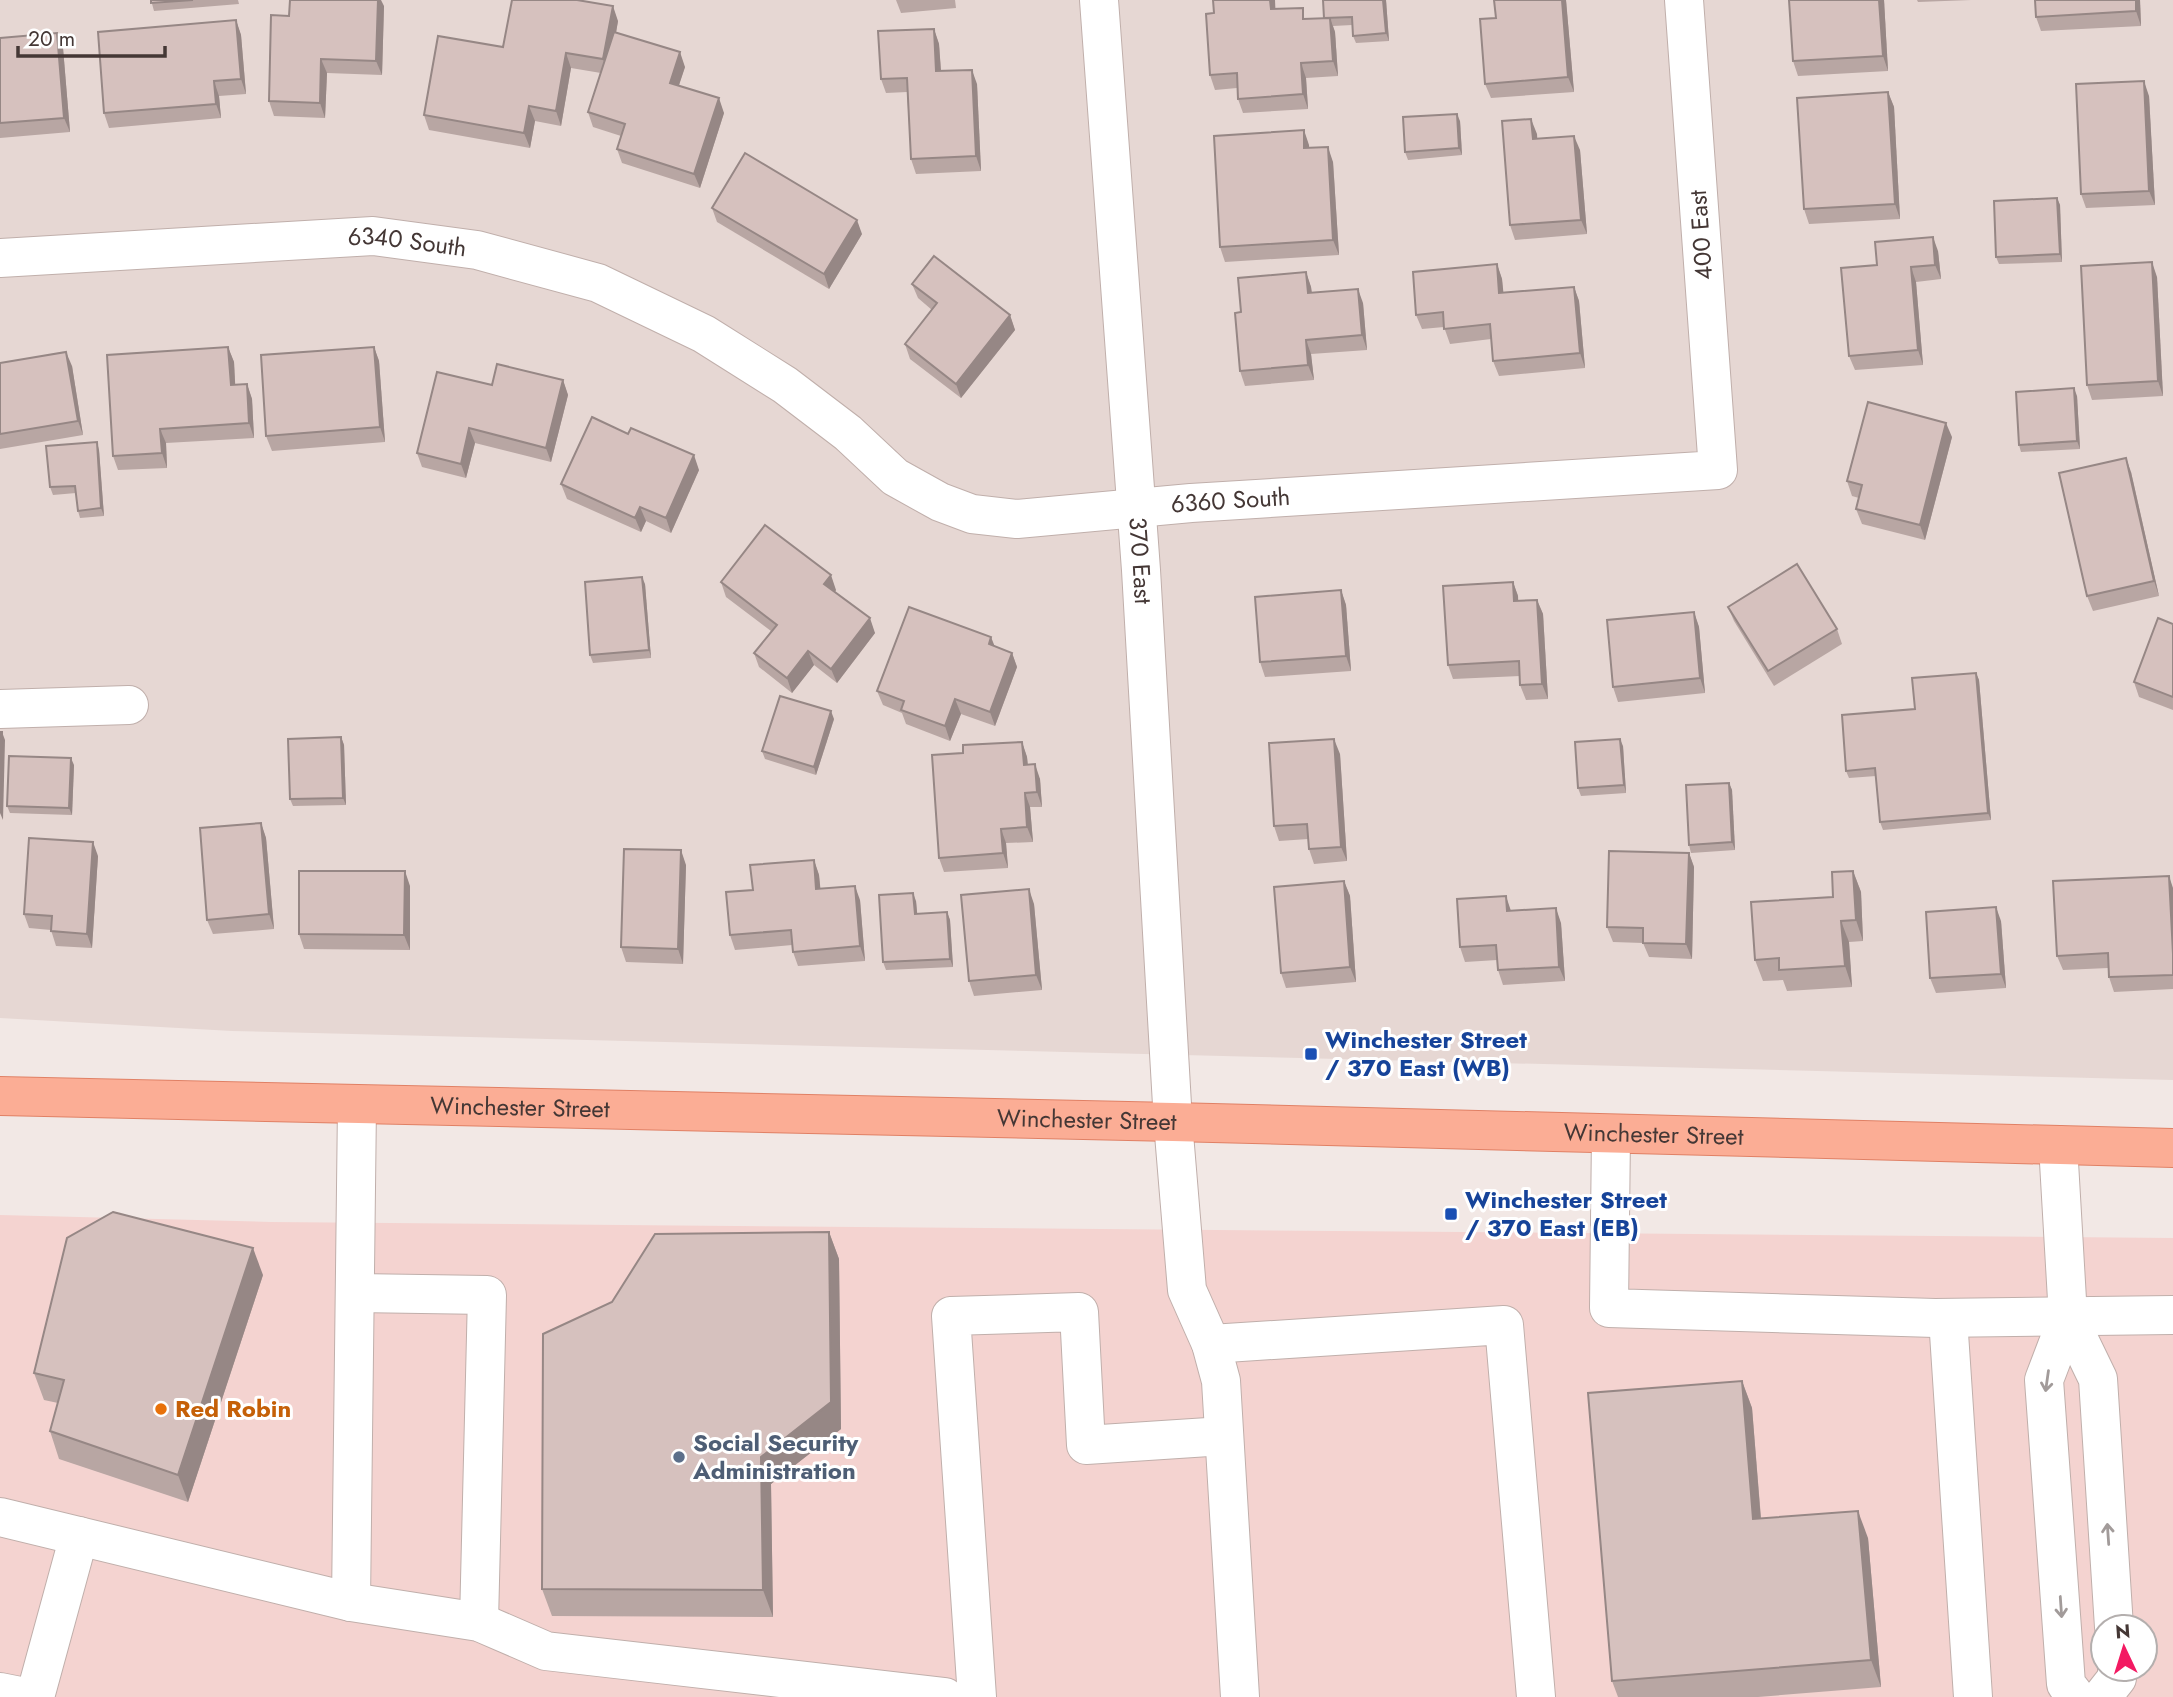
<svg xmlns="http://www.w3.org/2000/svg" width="2173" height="1697" font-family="Jost,sans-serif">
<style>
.residential{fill:#e6d7d3}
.commercial{fill:#f4d3d0;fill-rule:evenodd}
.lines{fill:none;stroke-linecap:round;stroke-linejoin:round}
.minor-casing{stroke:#c0afab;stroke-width:40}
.major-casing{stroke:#e08065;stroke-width:40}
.minor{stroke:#fff;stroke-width:38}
.major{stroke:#fbad95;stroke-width:38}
.wall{fill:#b8a6a3}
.shaded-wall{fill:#968785}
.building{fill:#d6c1be;stroke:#968785;stroke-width:2}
.oneway{stroke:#a29b9a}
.transit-dot{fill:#1a4fb4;stroke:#fff;stroke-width:2.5}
.food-dot{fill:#e8710a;stroke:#fff;stroke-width:2.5}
.service-dot{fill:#5c6f8a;stroke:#fff;stroke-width:2.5}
.labels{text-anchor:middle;stroke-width:6;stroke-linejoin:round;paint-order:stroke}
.street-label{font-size:24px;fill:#443735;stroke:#fff}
.transit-label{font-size:24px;font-weight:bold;fill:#164399;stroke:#fff;text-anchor:start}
.food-label{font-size:24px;font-weight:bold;fill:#c56008;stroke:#fff;text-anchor:start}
.service-label{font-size:24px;font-weight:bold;fill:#4e5e75;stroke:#fff;text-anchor:start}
</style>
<rect width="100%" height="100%" fill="#f2e8e5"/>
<polygon class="residential" points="0,0 2173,0 2173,1080 232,1031 0,1018"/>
<path class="commercial" d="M0,1215L271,1222L2173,1238V1697H0ZM2103,1627H2145V1669H2103Z"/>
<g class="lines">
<g class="minor-casing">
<g id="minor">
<path id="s1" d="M1099,0L1141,570L1173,1122L1187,1290L1211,1344L1221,1381L1240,1697"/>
<path id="s2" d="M0,258L373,236L477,250L598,283L704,334L785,385L848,433L895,477L940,502L972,514L1017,519L1191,503L1718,470L1684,0"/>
<polyline points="0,709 129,705"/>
<polyline points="1611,1134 1609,1308 1935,1318 2173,1315"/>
<polyline points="2058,1145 2068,1317 2098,1379 2114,1627"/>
<polyline points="356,1293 487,1295 479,1622"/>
<polyline points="2068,1317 2044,1380 2066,1684 2076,1697"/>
<polyline points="1948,1318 1973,1697"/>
<polyline points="1211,1344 1504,1325 1536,1697"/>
<polyline points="0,1517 351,1602 479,1622 546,1651 945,1697"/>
<polyline points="351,1602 357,1105"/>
<polyline points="0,1692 25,1697"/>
<polyline points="35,1697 79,1536"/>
<polyline points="977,1697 951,1316 1079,1312 1086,1445 1224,1436"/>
<polyline points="2102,1697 2117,1678 2117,1669"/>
</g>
</g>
<g class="major-casing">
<g id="major">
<path id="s3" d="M0,1096L1173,1122L2173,1148"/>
</g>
</g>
<use href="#minor" class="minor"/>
<use href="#major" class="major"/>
</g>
<g class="wall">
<polygon points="151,0 238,0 239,4 154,11"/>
<polygon points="896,0 955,0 956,8 901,13"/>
<polygon points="1275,0 1275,9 1307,19 1324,18 1323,0 1386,0 1389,41 1356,43 1353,36 1352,25 1333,26 1335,32 1338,76 1306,78 1308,109 1243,113 1238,99 1237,88 1215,90 1210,75 1214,13"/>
<polygon points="1566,0 1574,92 1491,98 1485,84 1496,18"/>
<polygon points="1884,0 1888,71 1798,76 1793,61"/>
<polygon points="1917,0 1971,0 1918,2"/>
<polygon points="2035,0 2140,0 2141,26 2041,31 2036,17"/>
<polygon points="384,6 382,75 327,73 325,118 274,116 269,101 289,16"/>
<polygon points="236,20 241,35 246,94 219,96 221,118 109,128 104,113"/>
<polygon points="618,21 616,32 685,67 679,85 724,113 700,188 622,163 617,149 621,136 593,127 588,112 601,73 571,68 561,126 535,121 530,148 429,130 424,115 503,47"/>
<polygon points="934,29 939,44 941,71 977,84 981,171 916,174 911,159 907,92 886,93 881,79"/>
<polygon points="0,38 63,48 70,132 0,138"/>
<polygon points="1888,92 1894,107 1900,219 1809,224 1804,209"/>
<polygon points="2149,96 2155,205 2086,208 2081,194"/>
<polygon points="1460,121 1462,155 1408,160 1405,152"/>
<polygon points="1537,134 1537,138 1580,150 1587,234 1515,240 1510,225"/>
<polygon points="1309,145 1309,148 1333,162 1339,255 1225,262 1220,247"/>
<polygon points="2057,198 2060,205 2062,262 1999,264 1996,257"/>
<polygon points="712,208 862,234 829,289 717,222"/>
<polygon points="1938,251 1941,279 1916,282 1923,365 1855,370 1849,356 1877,265"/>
<polygon points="1497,264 1502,279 1503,293 1574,287 1579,301 1585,368 1499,376 1493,361 1491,339 1450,344 1444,327 1422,329 1416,315"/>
<polygon points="1306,272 1311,287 1312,292 1363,303 1367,350 1311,354 1314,380 1245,386 1240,371 1241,312"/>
<polygon points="2157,277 2163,396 2092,400 2087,385"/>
<polygon points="912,284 1010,315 1015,330 961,398 910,359 905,344 932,310 918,298"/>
<polygon points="228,347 234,362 235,385 247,384 252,399 254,438 166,443 167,468 118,470 113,456"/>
<polygon points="374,347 379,361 385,442 272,451 266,436"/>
<polygon points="0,363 72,366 83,435 0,449"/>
<polygon points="563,380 568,395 551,462 475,443 466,478 422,467 417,453 492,385"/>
<polygon points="2077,396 2080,449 2021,452 2019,445"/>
<polygon points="1952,437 1925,540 1862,524 1856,509 1859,498 1852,496 1847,481"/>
<polygon points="99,450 104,516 80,518 78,511 76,493 53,495 50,487"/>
<polygon points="699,470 671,533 646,521 641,532 567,499 561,484"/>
<polygon points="2131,472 2159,596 2093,611 2087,596"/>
<polygon points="721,582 836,590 835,592 875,633 837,683 814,665 792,693 759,667 754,653 771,631 726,597"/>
<polygon points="1513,582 1518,596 1518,601 1537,600 1543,614 1548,699 1526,700 1520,685 1520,676 1453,679 1448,665"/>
<polygon points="645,584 651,658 593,663 590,655"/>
<polygon points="1341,590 1346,605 1351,671 1265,677 1260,662"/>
<polygon points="1728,607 1837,629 1842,644 1774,686 1734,621"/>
<polygon points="1694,612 1699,627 1705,693 1618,702 1613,687"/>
<polygon points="2173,624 2173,710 2139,697 2134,682"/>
<polygon points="995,647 1012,653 1017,667 995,726 961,714 950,741 906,724 902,713 883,705 877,691"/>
<polygon points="1976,673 1979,680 1991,820 1883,830 1880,822 1876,776 1849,778 1846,771 1915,709"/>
<polygon points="834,719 816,775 765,759 762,751"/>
<polygon points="341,737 344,745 346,805 293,806 290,799"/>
<polygon points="1022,742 1027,757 1028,765 1040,779 1042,807 1030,807 1033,842 1006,843 1008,868 944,872 939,858 963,753"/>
<polygon points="1623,746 1626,793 1581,796 1578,788"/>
<polygon points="1340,754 1347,861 1314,864 1309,849 1308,839 1279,841 1274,826"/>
<polygon points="74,765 72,815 10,813 7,806"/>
<polygon points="1729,783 1732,790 1735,850 1691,853 1689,845"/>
<polygon points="261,823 266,838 274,929 213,934 207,920"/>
<polygon points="1689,853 1694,867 1692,959 1649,957 1643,943 1613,942 1607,927"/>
<polygon points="98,856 92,948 56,946 51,930 29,928 24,914"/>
<polygon points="814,860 819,875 820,889 860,900 865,961 798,966 793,952 792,945 735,950 730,935 753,890"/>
<polygon points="686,865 683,964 626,962 621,947"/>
<polygon points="1853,871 1861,892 1863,941 1849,942 1852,987 1787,991 1783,980 1763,981 1755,960 1833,897"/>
<polygon points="1344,881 1350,896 1356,982 1286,988 1281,973"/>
<polygon points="410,886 410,950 304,949 299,934"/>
<polygon points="2173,888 2173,989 2114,992 2109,977 2108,968 2063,970 2057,956"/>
<polygon points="916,901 917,914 947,912 950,920 953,967 886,970 883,962"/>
<polygon points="1034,904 1042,990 974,996 969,981"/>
<polygon points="1511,910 1561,923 1565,981 1503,985 1498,970 1497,960 1465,962 1460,947"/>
<polygon points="2001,921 2006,988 1936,993 1930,978"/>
<polygon points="829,1232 839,1259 841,1429 771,1484 773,1617 552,1616 542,1589"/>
<polygon points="263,1275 188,1502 59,1459 50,1431 58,1403 44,1400 34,1373"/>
<polygon points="1742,1381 1752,1408 1761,1518 1868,1538 1881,1687 1758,1697 1618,1697 1612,1681"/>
</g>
<g class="shaded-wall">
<polygon points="378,0 381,0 384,6 382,75 376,61"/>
<polygon points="1270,0 1275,0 1276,24 1271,9"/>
<polygon points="1383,0 1386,0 1389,41 1386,33"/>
<polygon points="1562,0 1566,0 1574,92 1568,77"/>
<polygon points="1879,0 1884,0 1888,71 1883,56"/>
<polygon points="2136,0 2140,0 2141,26 2136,11"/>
<polygon points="613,6 618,21 609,74 603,59"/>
<polygon points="1330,18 1335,32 1338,76 1333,61"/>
<polygon points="236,20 241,35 246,94 241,79"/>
<polygon points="934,29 939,44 942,86 936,71"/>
<polygon points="57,33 63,48 70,132 64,118"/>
<polygon points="680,52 685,67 675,97 670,83"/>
<polygon points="566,53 571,68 561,126 556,111"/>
<polygon points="321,59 327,73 325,118 320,103"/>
<polygon points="1301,63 1306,78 1308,109 1303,94"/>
<polygon points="972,70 977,84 981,171 976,156"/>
<polygon points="214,81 219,96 221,118 216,104"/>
<polygon points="2144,81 2149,96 2155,205 2149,191"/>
<polygon points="1888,92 1894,107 1900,219 1895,204"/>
<polygon points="719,98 724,113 700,188 694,174"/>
<polygon points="529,106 535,121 530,148 524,133"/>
<polygon points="1457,114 1460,121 1462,155 1459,148"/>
<polygon points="1531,119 1537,134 1538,153 1533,139"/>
<polygon points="1304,130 1309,145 1310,163 1304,148"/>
<polygon points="1574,136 1580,150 1587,234 1581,220"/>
<polygon points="1328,147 1333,162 1339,255 1333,240"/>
<polygon points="2057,198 2060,205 2062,262 2060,254"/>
<polygon points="857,220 862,234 829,289 824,274"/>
<polygon points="1933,237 1938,251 1941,279 1935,265"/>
<polygon points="2152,262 2157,277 2163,396 2158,381"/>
<polygon points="1497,264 1502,279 1505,308 1499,293"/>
<polygon points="1911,267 1916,282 1923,365 1918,350"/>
<polygon points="1306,272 1311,287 1313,307 1308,293"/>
<polygon points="1574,287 1579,301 1585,368 1580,353"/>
<polygon points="1358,289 1363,303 1367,350 1362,335"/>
<polygon points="1010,315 1015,330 961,398 956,384"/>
<polygon points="1306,340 1311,354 1314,380 1308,365"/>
<polygon points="228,347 234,362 236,400 231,385"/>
<polygon points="374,347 379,361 385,442 380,427"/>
<polygon points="66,352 72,366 83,435 78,421"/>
<polygon points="563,380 568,395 551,462 546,448"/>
<polygon points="247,384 252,399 254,438 249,423"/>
<polygon points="2074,388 2077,396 2080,449 2077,441"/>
<polygon points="1946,423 1952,437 1925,540 1920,525"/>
<polygon points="469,428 475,443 466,478 461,464"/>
<polygon points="160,429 166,443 167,468 162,453"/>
<polygon points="97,442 99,450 104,516 101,508"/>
<polygon points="694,455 699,470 671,533 666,518"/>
<polygon points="2126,458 2131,472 2159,596 2154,581"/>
<polygon points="640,507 646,521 641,532 635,518"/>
<polygon points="831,575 836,590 830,599 824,584"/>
<polygon points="642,577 645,584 651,658 649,650"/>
<polygon points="1513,582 1518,596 1519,616 1514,601"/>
<polygon points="1341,590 1346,605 1351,671 1346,656"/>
<polygon points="1537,600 1543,614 1548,699 1542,684"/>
<polygon points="1694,612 1699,627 1705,693 1700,678"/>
<polygon points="870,618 875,633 837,683 831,669"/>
<polygon points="991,637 997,652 989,644"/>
<polygon points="808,651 814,665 792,693 787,678"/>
<polygon points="1012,653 1017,667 995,726 990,712"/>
<polygon points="1976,673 1979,680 1991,820 1988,813"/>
<polygon points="955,699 961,714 950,741 945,726"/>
<polygon points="831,711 834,719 816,775 814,767"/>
<polygon points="2,732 5,740 3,820 0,813"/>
<polygon points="341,737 344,745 346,805 343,798"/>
<polygon points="1334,739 1340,754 1347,861 1341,847"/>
<polygon points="1620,739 1623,746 1626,793 1624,785"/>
<polygon points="1022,742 1027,757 1029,780 1024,765"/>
<polygon points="71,758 74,765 72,815 69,808"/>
<polygon points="1035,764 1040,779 1042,807 1037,792"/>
<polygon points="1729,783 1732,790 1735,850 1732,842"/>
<polygon points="1025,793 1030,807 1033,842 1027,827"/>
<polygon points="261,823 266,838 274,929 269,914"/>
<polygon points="1001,829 1006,843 1008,868 1003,853"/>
<polygon points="93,842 98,856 92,948 87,934"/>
<polygon points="681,850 686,865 683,964 678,949"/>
<polygon points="1689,853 1694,867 1692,959 1686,944"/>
<polygon points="814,860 819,875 822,904 816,889"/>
<polygon points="405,871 410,886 410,950 404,935"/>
<polygon points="1853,871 1861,892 1863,941 1856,920"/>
<polygon points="2169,876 2173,888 2173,954"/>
<polygon points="1344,881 1350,896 1356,982 1350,967"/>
<polygon points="855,886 860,900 865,961 860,946"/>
<polygon points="1029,889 1034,904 1042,990 1036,975"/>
<polygon points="913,893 916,901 918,922 915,914"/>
<polygon points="1506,896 1511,911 1507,911"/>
<polygon points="1996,907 2001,921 2006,988 2001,974"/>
<polygon points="1556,908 1561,923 1565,981 1559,967"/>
<polygon points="947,912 950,920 953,967 950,959"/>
<polygon points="1841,921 1849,942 1852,987 1845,966"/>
<polygon points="829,1232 839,1259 841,1429 771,1484 773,1617 763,1590 761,1457"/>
<polygon points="253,1248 263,1275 188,1502 178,1475"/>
<polygon points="1742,1381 1752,1408 1763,1546 1753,1519"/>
<polygon points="1858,1511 1868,1538 1881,1687 1871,1660"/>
</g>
<g class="building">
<polygon points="151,0 193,0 151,3"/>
<polygon points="290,0 378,0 376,61 321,59 320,103 269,101 271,15 289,16"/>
<polygon points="512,0 577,0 613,6 603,59 566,53 556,111 529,106 524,133 424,115 438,36 503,47"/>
<polygon points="1213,0 1270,0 1271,9 1303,8 1303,19 1330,18 1333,61 1301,63 1303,94 1238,99 1237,73 1210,75 1206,14 1214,13"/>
<polygon points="1323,0 1383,0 1386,33 1353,36 1352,17 1324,18"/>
<polygon points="1494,0 1562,0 1568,77 1485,84 1480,19 1496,18"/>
<polygon points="1789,0 1879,0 1883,56 1793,61"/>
<polygon points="2035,0 2136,0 2136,11 2036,17"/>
<polygon points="236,20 241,79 214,81 216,104 104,113 98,32"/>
<polygon points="934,29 936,71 972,70 976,156 911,159 907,78 881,79 878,31"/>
<polygon points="614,32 680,52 670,83 719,98 694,174 617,149 625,124 588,112"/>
<polygon points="57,33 64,118 0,123 0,38"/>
<polygon points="2144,81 2149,191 2081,194 2076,84"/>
<polygon points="1888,92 1895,204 1804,209 1797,98"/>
<polygon points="1457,114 1459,148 1405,152 1403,117"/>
<polygon points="1531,119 1533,139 1574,136 1581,220 1510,225 1502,121"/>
<polygon points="1304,130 1304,148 1328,147 1333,240 1220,247 1214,136"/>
<polygon points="745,153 857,220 824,274 712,208"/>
<polygon points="2057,198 2060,254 1996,257 1994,201"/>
<polygon points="1933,237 1935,265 1911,267 1918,350 1849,356 1841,268 1877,265 1875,242"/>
<polygon points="934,256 1010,315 956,384 905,344 937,303 912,284"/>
<polygon points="2152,262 2158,381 2087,385 2081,266"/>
<polygon points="1497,264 1499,293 1574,287 1580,353 1493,361 1490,324 1444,329 1443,312 1416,315 1413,272"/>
<polygon points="1306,272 1308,293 1358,289 1362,335 1306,340 1308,365 1240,371 1235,313 1241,312 1238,278"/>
<polygon points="228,347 231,385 247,384 249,423 160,429 162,453 113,456 107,355"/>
<polygon points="374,347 380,427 266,436 261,355"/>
<polygon points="66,352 78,421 0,434 0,363"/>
<polygon points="497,364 563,380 546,448 469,428 461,464 417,453 437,372 492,385"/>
<polygon points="2074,388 2077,441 2019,445 2016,392"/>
<polygon points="1868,402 1946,423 1920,525 1856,509 1862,485 1847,481"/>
<polygon points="592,417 628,434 631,428 694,455 666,518 640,507 635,518 561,484"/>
<polygon points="97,442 101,508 78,511 75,486 50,487 46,446"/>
<polygon points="2126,458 2154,581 2087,596 2059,473"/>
<polygon points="765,525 831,575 824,584 870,618 831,669 808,651 787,678 754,653 777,625 721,582"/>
<polygon points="1797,564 1837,629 1768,671 1728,607"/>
<polygon points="642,577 649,650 590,655 585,582"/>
<polygon points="1513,582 1514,601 1537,600 1542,684 1520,685 1519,661 1448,665 1443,586"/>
<polygon points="1341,590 1346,656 1260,662 1255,597"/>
<polygon points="909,607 991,637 989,644 1012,653 990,712 955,699 945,726 901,710 904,701 877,691"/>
<polygon points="1694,612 1700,678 1613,687 1607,620"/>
<polygon points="2158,618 2173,624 2173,697 2134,682"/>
<polygon points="1976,673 1988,813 1880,822 1875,768 1846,771 1842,715 1915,709 1912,678"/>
<polygon points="780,696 831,711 814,767 762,751"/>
<polygon points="0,732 2,732 0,813"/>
<polygon points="341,737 343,798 290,799 288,739"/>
<polygon points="1334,739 1341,847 1309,849 1307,824 1274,826 1269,743"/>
<polygon points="1620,739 1624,785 1578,788 1575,742"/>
<polygon points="1022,742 1024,765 1035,764 1037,792 1025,793 1027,827 1001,829 1003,853 939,858 932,755 963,753 963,745"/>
<polygon points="9,756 71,758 69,808 7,806"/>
<polygon points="1729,783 1732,842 1689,845 1686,785"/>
<polygon points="261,823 269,914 207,920 200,828"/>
<polygon points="29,838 93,842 87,934 51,931 52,916 24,914"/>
<polygon points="624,849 681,850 678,949 621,947"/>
<polygon points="1609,851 1689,853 1686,944 1643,943 1643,928 1607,927"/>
<polygon points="814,860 816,889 855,886 860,946 793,952 791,930 730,935 726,892 753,890 750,865"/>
<polygon points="299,871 405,871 404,935 299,934"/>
<polygon points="1853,871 1856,920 1841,921 1845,966 1779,970 1779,958 1755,960 1751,902 1833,897 1832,872"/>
<polygon points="2169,876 2173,954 2173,975 2109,977 2108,953 2057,956 2053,881"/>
<polygon points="1344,881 1350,967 1281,973 1274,887"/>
<polygon points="1029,889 1036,975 969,981 961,895"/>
<polygon points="913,893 915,914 947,912 950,959 883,962 879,895"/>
<polygon points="1506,896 1507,911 1556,908 1559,967 1498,970 1496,945 1460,947 1457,899"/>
<polygon points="1996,907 2001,974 1930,978 1926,912"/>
<polygon points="113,1212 253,1248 178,1475 50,1431 64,1380 34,1373 67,1238"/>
<polygon points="829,1232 831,1402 761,1457 763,1590 542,1589 543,1334 612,1302 655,1234"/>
<polygon points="1742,1381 1753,1519 1858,1511 1871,1660 1612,1681 1588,1393"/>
</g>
<defs><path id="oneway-shaft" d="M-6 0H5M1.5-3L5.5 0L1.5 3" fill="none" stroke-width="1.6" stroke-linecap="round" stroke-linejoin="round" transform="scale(1.75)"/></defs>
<g class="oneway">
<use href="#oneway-shaft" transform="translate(2047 1381) rotate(98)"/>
<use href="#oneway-shaft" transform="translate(2108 1534) rotate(-94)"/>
<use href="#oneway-shaft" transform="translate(2061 1607) rotate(86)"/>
</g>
<g class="transit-dot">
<rect x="1304" y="1047" width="14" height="14" rx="3.5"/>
<rect x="1444" y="1207" width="14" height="14" rx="3.5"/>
</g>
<circle class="food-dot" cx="161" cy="1409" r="7"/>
<circle class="service-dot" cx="679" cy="1457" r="7"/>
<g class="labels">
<g class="street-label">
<text transform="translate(1701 235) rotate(-94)" y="8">400 East</text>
<text dy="8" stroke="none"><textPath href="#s2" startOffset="408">6340 South</textPath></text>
<text dy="8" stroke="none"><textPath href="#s2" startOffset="1306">6360 South</textPath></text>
<text dy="8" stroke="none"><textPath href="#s1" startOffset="562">370 East</textPath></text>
<text dy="8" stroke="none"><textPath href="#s3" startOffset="520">Winchester Street</textPath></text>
<text dy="8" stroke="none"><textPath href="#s3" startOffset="1087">Winchester Street</textPath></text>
<text dy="8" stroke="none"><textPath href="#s3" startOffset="1654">Winchester Street</textPath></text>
</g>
<g class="transit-label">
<text x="1325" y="1048">Winchester Street<tspan x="1325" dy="28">/ 370 East (WB)</tspan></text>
<text x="1465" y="1208">Winchester Street<tspan x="1465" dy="28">/ 370 East (EB)</tspan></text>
</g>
<g class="food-label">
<text x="175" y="1417">Red Robin</text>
</g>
<g class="service-label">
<text x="693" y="1451">Social Security<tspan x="693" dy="28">Administration</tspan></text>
</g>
</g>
<g transform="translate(2124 1648) rotate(356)"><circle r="33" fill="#ffffff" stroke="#b4afae" stroke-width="2"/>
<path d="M0-5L12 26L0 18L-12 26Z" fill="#f31a62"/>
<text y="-10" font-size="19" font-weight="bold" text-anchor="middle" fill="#443735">N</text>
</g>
<path d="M18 46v10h147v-10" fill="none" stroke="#443735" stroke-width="3.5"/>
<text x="28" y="46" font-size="21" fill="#443735" stroke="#ffffff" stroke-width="5" paint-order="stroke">20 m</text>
</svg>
